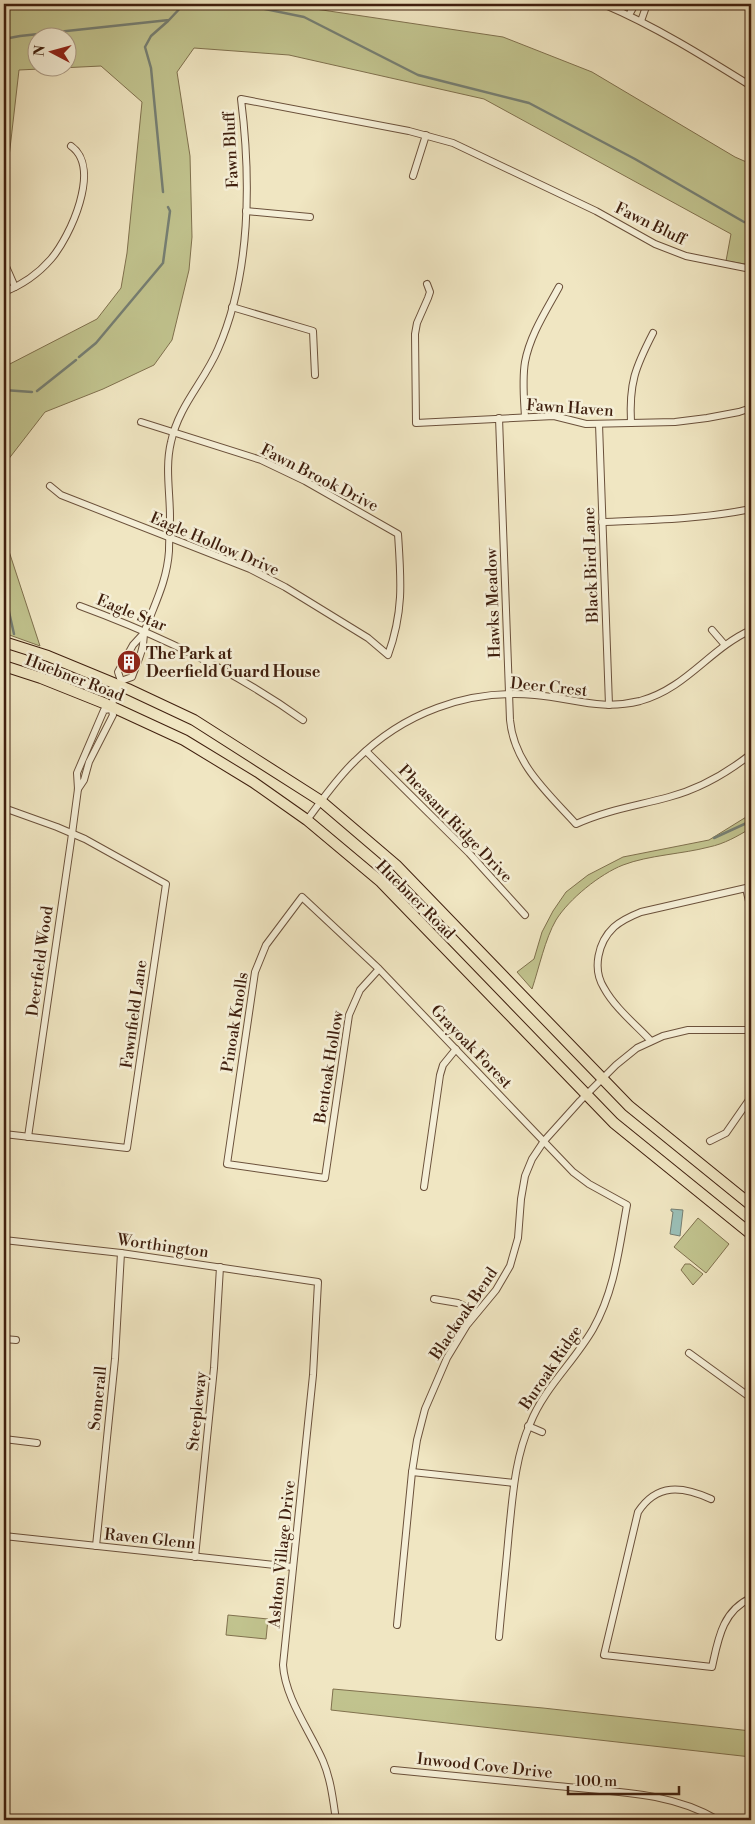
<svg xmlns="http://www.w3.org/2000/svg" width="755" height="1824" font-family="'Libre Bodoni',serif">
<style>
.green{fill:#c1c38e;stroke:#80714e;fill-rule:evenodd}
.water{fill:#9abfb7;stroke:#767f73}
.lines{fill:none;stroke-linecap:round;stroke-linejoin:round}
.stream{stroke:#767f73;stroke-width:2.5}
.minor-casing{stroke:#6b513b;stroke-width:8}
.primary-casing{stroke:#3f1f0e;stroke-width:12}
.minor{stroke:#f5efd7;stroke-width:6}
.primary{stroke:#f0e6c2;stroke-width:10}
.labels{text-anchor:middle;stroke-width:5;stroke-linejoin:round;paint-order:stroke}
.street-label{font-size:16px;fill:#3f1f0e;stroke:#f5efd7}
.poi-label{font-size:16px;font-weight:bold;fill:#3f1f0e;stroke:#f5efd7;text-anchor:start}
</style>
<rect width="100%" height="100%" fill="#f0e6c2"/>
<filter id="stains"><feTurbulence type="fractalNoise" baseFrequency=".004" numOctaves="4"/><feColorMatrix values="0 0 0 0 .2 0 0 0 0 .09 0 0 0 0 .02 0 0 0 .5 -.17"/></filter>
<radialGradient id="worn" r=".72"><stop offset=".6" stop-color="#630" stop-opacity="0"/><stop offset="1" stop-color="#630" stop-opacity=".3"/></radialGradient>
<g class="green">
<path d="M4,4H282L503,37L592,72L735,157L751,164V265L726,261L731,234L484,99L289,55L194,48L177,72L190,156L192,237L189,270L172,340L154,365L103,389L45,412L4,465V367L97,319L121,288L127,253L142,102L101,66L19,70L5,192H4ZM38,38H68V68H38Z"/>
<polygon points="4,536 40,646 4,633"/>
<path d="M751,814V828C738,836 724,844 709,847C683,854 649,855 623,865C600,874 569,899 556,920C545,939 539,968 532,989L517,972L534,959L542,932L553,911L566,892L588,875L623,857L709,840Z"/>
<polygon points="698,1218 729,1244 706,1273 674,1247"/>
<polygon points="685,1264 690,1264 703,1274 693,1285 681,1270"/>
<polygon points="228,1615 268,1619 266,1639 226,1635"/>
<polygon points="333,1689 543,1708 751,1731 751,1757 331,1710"/>
</g>
<polygon class="water" points="671,1209 683,1210 680,1236 670,1234 673,1212 671,1211"/>
<g class="lines">
<g class="stream">
<polyline points="240,4 304,17 418,75 529,103 635,159 744,222 751,223"/>
<polyline points="4,39 20,36 169,20 184,4"/>
<polyline points="163,192 151,68 145,47 151,36 168,21"/>
<polyline points="79,357 96,343 163,263 170,211 168,207"/>
<polyline points="4,390 32,392"/>
<polyline points="37,391 76,360"/>
<polyline points="4,590 14,634"/>
<polyline points="714,838 751,821"/>
</g>
<g class="minor-casing">
<g id="minor">
<path d="M603,4C655,26 703,56 751,86"/>
<polyline points="629,15 635,4"/>
<polyline points="641,21 647,4"/>
<polyline points="413,176 426,135"/>
<polyline points="246,211 310,217"/>
<polyline points="4,262 15,287"/>
<polyline points="427,284 430,292 428,298 417,323 415,334 416,423 554,416 586,424 675,422 707,418 739,412 751,408"/>
<path d="M4,292C22,285 38,274 51,259C70,237 102,168 71,146"/>
<polyline points="232,307 313,331 315,375"/>
<path d="M525,417C524,399 522,380 525,362C530,335 546,311 559,287"/>
<path d="M499,418L510,720C514,764 548,793 576,824C607,810 636,806 669,797C699,789 727,773 751,754"/>
<path d="M631,423C629,383 635,368 653,333"/>
<polyline points="599,424 609,705"/>
<path d="M50,486L61,495L250,569L285,587L368,638L388,655C404,611 401,579 398,534L305,481L261,460L141,422"/>
<path d="M602,522C652,520 702,519 751,509"/>
<path d="M80,606C159,635 235,671 303,720"/>
<polyline points="712,630 725,645"/>
<polyline points="121,681 118,672 133,645 144,633"/>
<polyline points="366,751 469,853 525,915"/>
<path d="M78,789L84,780L89,762L113,715C109,704 117,691 121,681L132,677C135,668 140,658 142,649C144,643 143,636 145,630C155,603 167,581 169,551C169,540 170,528 170,517C170,492 165,467 171,442C179,405 204,382 218,349C251,274 251,179 241,99L409,131L453,143L596,211L655,244L686,256L751,269"/>
<polyline points="4,808 57,827 85,839 166,884 127,1148 4,1134"/>
<path d="M307,820C322,800 337,778 355,761C403,713 467,689 535,695C574,698 599,711 640,701C687,688 709,649 751,630"/>
<path d="M379,969L360,990L349,1015L325,1178L227,1164L255,972L266,945L302,897L379,969L573,1172L589,1184L627,1205C619,1248 615,1290 593,1329C574,1362 544,1388 530,1424C515,1458 513,1494 509,1531C506,1567 502,1602 499,1637"/>
<path d="M651,1041C635,1024 615,1008 604,988C592,969 598,942 614,927C622,920 631,916 641,912L746,888L751,910"/>
<polyline points="28,1137 72,834 78,789 77,773 104,710 111,709"/>
<polyline points="710,1141 726,1133 751,1097"/>
<polyline points="424,1187 440,1075 443,1065 456,1049"/>
<path d="M4,1240L121,1253L318,1282L313,1375L283,1665C285,1698 310,1731 323,1761C331,1780 333,1800 336,1820"/>
<polyline points="434,1299 458,1303 477,1312"/>
<polyline points="4,1339 16,1340"/>
<polyline points="689,1353 751,1398"/>
<polyline points="528,1426 542,1432"/>
<polyline points="4,1439 37,1443"/>
<polyline points="412,1472 514,1483"/>
<path d="M711,1499C682,1486 657,1483 638,1512L604,1655L712,1667C718,1640 722,1611 751,1598"/>
<polyline points="4,1536 293,1567"/>
<polyline points="96,1546 115,1359 121,1253"/>
<polyline points="195,1557 214,1368 220,1267"/>
<polyline points="397,1625 412,1472 417,1440 425,1409 447,1358 467,1325 496,1290 510,1266 518,1238 521,1199 525,1176 532,1159 544,1141 580,1101 616,1065 637,1048 663,1036 688,1030 751,1030"/>
<path d="M394,1770C448,1775 502,1781 557,1786C611,1792 670,1791 718,1820"/>
</g>
</g>
<g class="primary-casing">
<g id="primary">
<polyline points="4,642 48,656 128,689 194,720 321,801 396,865 629,1106 751,1205"/>
<polyline points="4,666 41,678 106,704 184,740 253,782 307,820 381,882 614,1123 751,1234"/>
</g>
</g>
<use href="#minor" class="minor"/>
<use href="#primary" class="primary"/>
</g>
<defs>
<g id="building-disc" transform="scale(1.25)"><circle r="9.5" fill="#8f2418" stroke="#f5efd7"/><path d="M-4-6H4V6H1V3H-1V6H-4ZM-2.5-4.3h1.7v1.8h-1.7ZM.8-4.3h1.7v1.8H.8ZM-2.5-1h1.7V.8h-1.7ZM.8-1h1.7V.8H.8Z" fill="#fff"/></g>
</defs>
<g fill-rule="evenodd">
<use href="#building-disc" x="129" y="662"/>
</g>
<g class="labels">
<g class="street-label">
<text transform="translate(230 150) rotate(-93)" y="6">Fawn Bluff</text>
<text transform="translate(651 223) rotate(26)" y="6">Fawn Bluff</text>
<text transform="translate(570 407) rotate(4)" y="6">Fawn Haven</text>
<text transform="translate(320 477) rotate(27)" y="6">Fawn Brook Drive</text>
<text transform="translate(215 543) rotate(23)" y="6">Eagle Hollow Drive</text>
<text transform="translate(590 565) rotate(-92)" y="6">Black Bird Lane</text>
<text transform="translate(492 603) rotate(-92)" y="6">Hawks Meadow</text>
<text transform="translate(132 612) rotate(22)" y="6">Eagle Star</text>
<text transform="translate(75 677) rotate(21)" y="6">Huebner Road</text>
<text transform="translate(549 686) rotate(6)" y="6">Deer Crest</text>
<text transform="translate(456 823) rotate(46)" y="6">Pheasant Ridge Drive</text>
<text transform="translate(416 899) rotate(45)" y="6">Huebner Road</text>
<text transform="translate(39 961) rotate(-82)" y="6">Deerfield Wood</text>
<text transform="translate(133 1014) rotate(-82)" y="6">Fawnfield Lane</text>
<text transform="translate(234 1022) rotate(-81)" y="6">Pinoak Knolls</text>
<text transform="translate(472 1046) rotate(46)" y="6">Grayoak Forest</text>
<text transform="translate(328 1067) rotate(-81)" y="6">Bentoak Hollow</text>
<text transform="translate(163 1245) rotate(8)" y="6">Worthington</text>
<text transform="translate(463 1313) rotate(-56)" y="6">Blackoak Bend</text>
<text transform="translate(550 1367) rotate(-56)" y="6">Buroak Ridge</text>
<text transform="translate(97 1398) rotate(-84)" y="6">Somerall</text>
<text transform="translate(196 1411) rotate(-84)" y="6">Steepleway</text>
<text transform="translate(150 1538) rotate(6)" y="6">Raven Glenn</text>
<text transform="translate(281 1554) rotate(-84)" y="6">Ashton Village Drive</text>
<text transform="translate(485 1765) rotate(6)" y="6">Inwood Cove Drive</text>
</g>
<g class="poi-label">
<text x="146" y="659">The Park at<tspan x="146" dy="18">Deerfield Guard House</tspan></text>
</g>
</g>
<rect width="755" height="1824" fill="none" stroke="#f0e6c2" stroke-width="20"/>
<rect x="5" y="5" width="745" height="1814" fill="none" stroke="#3f1f0e" stroke-width="2.5"/>
<rect x="10" y="10" width="735" height="1804" fill="none" stroke="#3f1f0e"/>
<g transform="translate(52 52) rotate(276)"><circle r="24" fill="#f5efd7" stroke="#ac9c87"/>
<path d="M0-4L9 19L0 12L-9 19Z" fill="#8f2418"/>
<text y="-8" font-size="14" font-weight="bold" text-anchor="middle" fill="#3f1f0e">N</text>
</g>
<path d="M568 1786v8h111v-8" fill="none" stroke="#3f1f0e" stroke-width="2.5"/>
<text x="575" y="1786" font-size="15" fill="#3f1f0e" stroke="#f5efd7" stroke-width="4" paint-order="stroke">100 m</text>
<rect width="100%" height="100%" filter="url(#stains)"/>
<rect width="100%" height="100%" fill="url(#worn)"/>
</svg>
